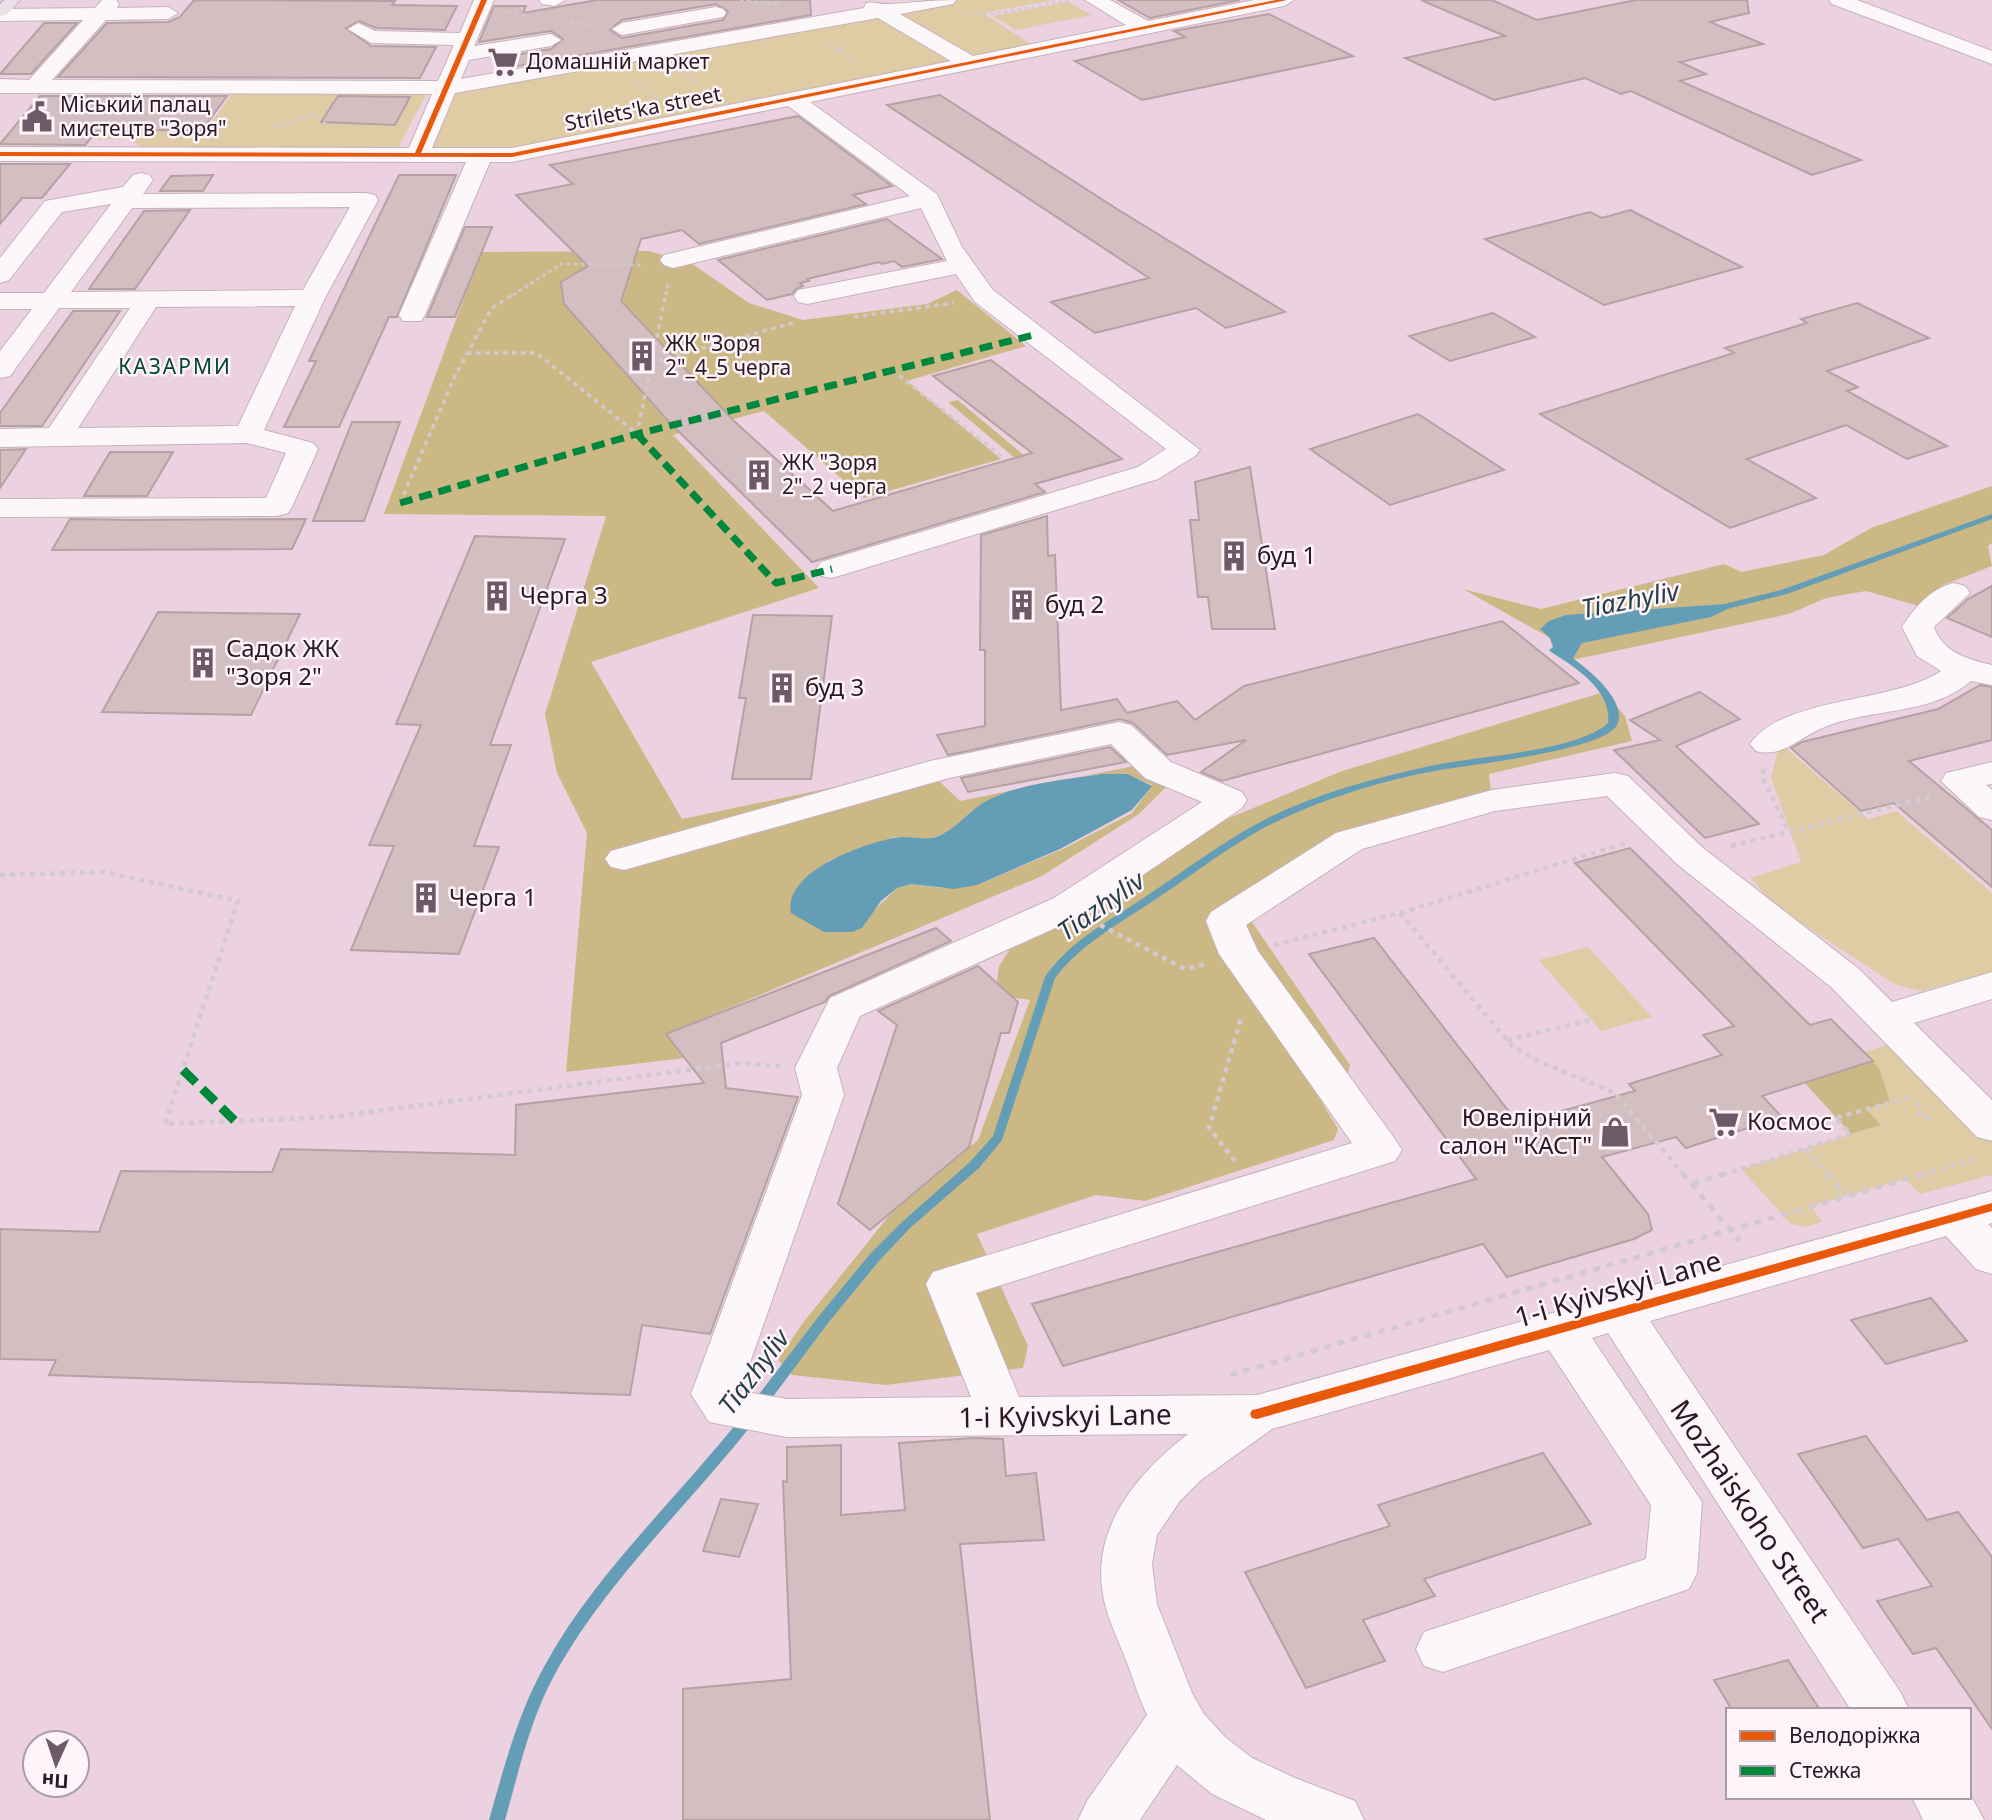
<svg xmlns="http://www.w3.org/2000/svg" width="1992" height="1820" font-family="'Noto Sans',sans-serif">
<style>
.green{fill:#dfcca4}
.forest{fill:#ccb885;fill-rule:evenodd}
.water{fill:#649eb6}
.lines{fill:none;stroke-linecap:round;stroke-linejoin:round}
.stream{fill:#649eb6;fill-rule:evenodd}
.building{fill:#d3bec1;stroke:#b6a1a4;stroke-width:2;fill-rule:evenodd}
.minor-casing{stroke:#c5b2bd;stroke-width:2}
.major-casing{stroke:#c5b9c1;stroke-width:2}
.path-far3{stroke:#d2cacf;stroke-width:2.5;stroke-dasharray:3.5 3.5;stroke-linecap:butt}
.path-far2{stroke:#d2cacf;stroke-width:3.5;stroke-dasharray:4.5 4.5;stroke-linecap:butt}
.path-far1{stroke:#d2cacf;stroke-width:4.5;stroke-dasharray:5 5;stroke-linecap:butt}
.path{stroke:#d2cacf;stroke-width:5;stroke-dasharray:7 7;stroke-linecap:butt}
.minor{fill:#fcf8fa;fill-rule:evenodd}
.major{fill:#ebdfe7;fill-rule:evenodd}
.tram{stroke:#c3bcc1;stroke-width:2}
.quiet-far1{stroke:#00873e;stroke-width:7;stroke-dasharray:13 7;stroke-linecap:butt}
.quiet{stroke:#00873e;stroke-width:9;stroke-dasharray:18 9;stroke-linecap:butt}
.cycleway-casing{stroke:#fef4fa;stroke-width:5}
.cycleway{fill:#e8590c;fill-rule:evenodd}
.labels{text-anchor:middle;stroke-width:5;stroke-linejoin:round;paint-order:stroke}
.far-poi-label{font-size:21px;fill:#2a1924;stroke:#fef4fa;text-anchor:start}
.far-street-label{font-size:21px;fill:#2a1924;stroke:#fef4fa}
.far-neighbourhood-label{font-size:21px;letter-spacing:2px;fill:#00482e;stroke:#fef4fa}
.poi-label{font-size:24px;fill:#2a1924;stroke:#fef4fa;text-anchor:start}
.water-label{font-size:26px;font-style:italic;fill:#233f48;stroke:#fef4fa}
.near-street-label{font-size:28px;fill:#2a1924;stroke:#fef4fa}
</style>
<rect width="100%" height="100%" fill="#ecd2e1"/>
<g class="green">
<polygon points="961,0 1056,0 983,13 1032,45 510,148 430,149 453,90"/>
<polygon points="1068,2 1092,15 1016,30 993,16"/>
<polygon points="234,91 428,91 398,148 142,148 130,139 3,139 9,132 205,132"/>
<polygon points="1785,747 1868,819 1896,811 1992,893 1992,972 1921,991 1896,985 1773,905 1751,878 1801,862 1771,778 1778,750"/>
<polygon points="1588,947 1652,1017 1601,1031 1539,960"/>
<polygon points="1906,1039 1992,1126 1992,1175 1920,1194 1905,1179 1811,1206 1822,1222 1805,1227 1791,1224 1741,1169 1881,1125 1865,1109 1890,1102 1873,1061 1865,1052"/>
</g>
<g class="forest">
<path d="M649,251L691,263L749,303L803,320L927,304L957,290L1026,346L907,381L1001,459L864,498L764,411L673,435L819,588L591,662L682,819L901,773L940,782L960,801L1134,766L1169,784L1139,814L1042,876L667,1034L685,1058L566,1072L587,833L557,773L545,714L606,516L384,514L481,252ZM1101,774H1128L1152,785L1132,813L1065,848L977,885L942,888L911,884L897,888L852,932H824L828,861L895,837L930,839L945,833L996,796L1057,781Z"/>
<polygon points="958,400 1026,457 1016,459 948,402"/>
<polygon points="1992,486 1992,543 1988,546 1992,566 1943,585 1919,606 1866,591 1826,598 1789,614 1572,660 1554,650 1550,638 1463,589 1541,609 1724,564 1742,572 1824,555 1871,528"/>
<polygon points="1604,692 1625,716 1632,741 1489,774 1492,801 1349,841 1243,909 1350,1065 1346,1080 1315,1091 1338,1129 1334,1140 1145,1201 1096,1195 977,1234 1028,1346 1023,1368 886,1385 792,1375 778,1360 802,1324 896,1207 978,1140 1030,1000 995,995 999,966 1012,946 1198,831 1342,771"/>
<polygon points="1873,1061 1880,1070 1890,1102 1866,1109 1881,1125 1851,1134 1804,1082"/>
</g>
<g class="water">
<polygon points="1740,603 1711,617 1582,643 1572,660 1554,650 1550,638 1540,629 1549,621 1566,615"/>
<path d="M1102,774H1128L1152,786L1132,810L1060,849L977,885L954,889L911,884L897,888L881,901L862,928L852,932H824L791,913C783,872 862,844 894,838C908,835 923,841 936,837C955,830 966,814 983,803C1017,783 1064,780 1102,774Z"/>
</g>
<g class="lines">
<g class="stream">
<polygon points="1992,514 1992,519 1787,594 1727,609 1723,606 1724,604 1781,590"/>
<path d="M1561,641L1566,644L1560,650C1578,660 1630,699 1617,725C1604,750 1476,764 1446,769C1385,779 1314,801 1260,830C1222,851 1187,879 1150,903C1117,925 1080,945 1055,978L1002,1140L979,1168L910,1228L879,1261L828,1323L763,1410L758,1411L753,1410L751,1406L753,1402L819,1316L870,1254L902,1222L970,1162L993,1136L1045,977C1068,943 1105,923 1139,901C1182,873 1222,841 1268,818C1318,793 1375,778 1430,766C1475,756 1576,752 1608,723C1612,690 1575,667 1551,652L1549,650Z"/>
<path d="M748,1414L753,1415L755,1419L753,1423C688,1506 607,1580 555,1674C530,1719 519,1771 505,1820H489C504,1767 518,1713 545,1665C596,1572 678,1498 743,1415Z"/>
</g>
</g>
<g class="building">
<polygon points="194,0 395,1 392,5 457,6 445,30 376,28 359,21 346,28 371,46 436,47 420,78 58,77 107,23 168,22 180,17"/>
<path d="M597,0H810L811,15L507,68L496,58L551,49L563,39L551,31L479,42L494,6H526L523,13ZM716,4L728,11L723,20L622,38L610,30L622,20Z"/>
<polygon points="1118,0 1240,0 1150,18"/>
<polygon points="1421,0 1492,0 1537,20 1636,0 1747,0 1749,13 1710,22 1763,44 1680,62 1706,74 1680,81 1861,160 1812,175 1631,91 1621,94 1585,78 1494,100 1405,58 1505,36"/>
<polygon points="1269,14 1353,56 1142,100 1075,61 1185,37 1174,31"/>
<polygon points="44,23 77,23 31,74 0,74"/>
<polygon points="940,95 1117,209 1285,312 1226,328 1196,308 1095,333 1051,302 1149,278 887,105"/>
<polygon points="40,96 227,96 202,130 97,131 85,145 0,144"/>
<polygon points="338,96 410,97 395,125 321,122"/>
<polygon points="798,116 892,186 853,195 866,204 699,244 682,230 641,239 621,301 734,421 833,511 1032,453 933,376 991,360 1122,459 1035,484 1045,492 812,562 669,422 564,304 561,282 588,266 516,195 573,184 550,165"/>
<polygon points="0,164 70,164 42,198 22,198 0,224"/>
<polygon points="213,175 203,191 160,191 171,176"/>
<polygon points="399,175 456,175 397,317 389,317 339,427 284,427 316,361 309,361"/>
<polygon points="190,210 135,289 89,289 144,211"/>
<polygon points="1630,210 1742,267 1604,305 1485,239 1590,212 1602,218"/>
<polygon points="887,219 942,259 902,267 894,261 882,264 879,262 807,279 809,281 800,283 803,286 796,289 792,294 767,300 718,260"/>
<polygon points="465,227 492,227 455,317 427,317"/>
<polygon points="1857,303 1929,338 1827,371 1858,387 1847,391 1947,446 1907,459 1846,425 1747,459 1816,498 1730,528 1540,414 1734,353 1725,348 1807,323 1801,319"/>
<polygon points="73,311 120,311 42,426 0,426 0,413"/>
<polygon points="1493,313 1535,337 1450,361 1409,336"/>
<polygon points="1418,414 1504,470 1390,505 1310,449"/>
<polygon points="352,422 400,422 364,521 313,521"/>
<polygon points="26,449 0,488 0,450"/>
<polygon points="110,452 173,452 147,496 84,496"/>
<polygon points="1250,467 1275,629 1212,629 1208,597 1198,597 1190,520 1199,520 1195,482"/>
<polygon points="1047,516 1048,556 1055,555 1061,710 1117,699 1127,713 1177,701 1195,720 1244,686 1502,621 1579,683 1222,781 1201,772 1246,740 1167,755 1133,723 1120,719 948,755 937,735 985,726 985,650 980,650 981,535"/>
<polygon points="70,519 132,520 306,519 292,549 52,550"/>
<polygon points="475,536 565,539 490,745 511,745 474,846 499,847 459,954 351,950 394,846 369,845 421,725 396,724"/>
<polygon points="1992,586 1992,637 1947,618 1968,599"/>
<polygon points="158,612 300,614 251,715 102,712"/>
<polygon points="753,615 832,616 811,779 732,779 746,698 739,698"/>
<polygon points="1980,685 1992,687 1992,740 1909,761 1992,830 1992,887 1894,803 1861,811 1791,748 1802,742 1938,709"/>
<polygon points="1700,692 1740,719 1676,746 1759,824 1705,838 1614,750 1660,740 1630,720"/>
<polygon points="1110,747 1126,762 968,792 961,778"/>
<polygon points="1630,848 1810,1025 1831,1019 1873,1061 1762,1096 1782,1117 1686,1148 1676,1137 1602,1157 1648,1214 1652,1230 1634,1239 1507,1277 1483,1244 1063,1366 1032,1304 1476,1179 1309,954 1374,938 1518,1123 1635,1091 1629,1084 1722,1055 1703,1035 1734,1026 1575,863"/>
<polygon points="936,928 951,941 829,996 825,1002 721,1043 726,1088 798,1097 710,1334 642,1325 630,1395 49,1375 56,1360 0,1359 0,1229 99,1232 121,1171 272,1172 281,1149 515,1155 516,1105 704,1083 666,1034"/>
<polygon points="978,966 1018,1002 1009,1033 1001,1033 969,1147 870,1230 838,1204 897,1025 878,1011"/>
<polygon points="1931,1298 1967,1341 1886,1364 1851,1320"/>
<polygon points="1866,1436 1927,1520 1958,1512 1992,1557 1992,1729 1936,1648 1913,1654 1877,1601 1932,1586 1898,1539 1863,1548 1798,1454"/>
<polygon points="974,1438 1003,1439 1006,1476 1036,1473 1044,1540 960,1544 990,1820 683,1820 683,1689 791,1679 783,1481 787,1482 787,1447 841,1445 841,1515 905,1510 899,1443"/>
<polygon points="1543,1453 1591,1524 1424,1579 1435,1596 1363,1620 1385,1661 1306,1688 1245,1572 1390,1526 1378,1505"/>
<polygon points="721,1499 758,1504 739,1557 703,1551"/>
<polygon points="1788,1660 1820,1710 1732,1710 1714,1680"/>
</g>
<g class="lines">
<g class="minor-casing">
<g id="minor">
<path d="M102,0H116L119,4L117,8L168,7L178,13L168,19L106,20L52,80L438,81L454,45L371,43L348,29L358,23L375,31L460,33L474,0H494L474,46L551,34L561,40L551,46L469,60L461,79L864,8L866,3C874,1 880,5 888,4C911,3 933,0 956,0L953,4L900,14L973,56L1126,25L1085,0H1110L1148,21L1254,0H1294L1284,6L810,102L937,194L962,247L993,290L1200,450L1195,456L1158,479L832,578L821,576L816,569L821,562L1138,467L1166,449L975,302L956,274L807,304L798,302L794,296L798,290L947,261L921,208L673,268L664,265L660,260L664,255L910,196L788,106L512,162H490L425,315L421,321H403L399,315L466,162L0,161V147L409,148L432,94L0,93V79L29,80L83,20L0,21V9L95,8ZM878,18L951,61L512,148H432L455,93Z"/>
<polygon points="539,0 565,0 555,6 542,4"/>
<polygon points="1829,0 1857,0 1992,51 1992,64 1832,4"/>
<polygon points="716,7 723,9 726,13 723,17 622,35 612,29 622,23"/>
<path d="M141,173L149,175L153,180L143,194L366,193L375,195L378,200L325,298L264,430L313,443L318,449L292,507L288,513L277,516L0,517V499L266,498L286,453L247,443L0,447V429L49,428L130,308H59L10,376L0,378V351L32,309H0V293H44L111,204L62,212L9,280L0,283V258L45,201L123,187L133,175ZM350,207L303,290L71,292L132,208ZM295,306L238,426L78,428L156,307Z"/>
<path d="M1954,583L1965,586L1970,593L1934,627C1942,652 1969,660 1992,665V685L1971,681C1929,717 1868,707 1820,729C1798,739 1781,758 1756,751L1750,744C1783,696 1892,704 1941,671L1917,656L1902,627C1915,607 1930,589 1954,583Z"/>
<path d="M1119,722L1131,725L1171,762L1242,792L1247,800L1242,808L1082,916L860,1016L837,1068L844,1095L740,1391L787,1399L971,1397L926,1284L933,1272L1352,1143L1219,954L1206,921L1211,912L1336,833L1492,790L1615,773L1628,776L1703,848L1859,969L1892,1002L1992,972V999L1914,1023L1992,1100V1141L1977,1137L1831,987L1677,864L1607,796L1495,811L1362,849L1246,925L1258,951L1395,1139L1402,1150L1395,1161L976,1293L1019,1397L1257,1395L1992,1191V1223L1988,1224L1992,1228V1274L1976,1269L1946,1236L1650,1321L1901,1693L1909,1710H1851L1608,1333L1592,1338L1702,1502L1697,1573L1689,1589L1443,1672L1424,1666L1416,1649L1424,1632L1646,1559L1651,1505L1549,1350L1272,1429L1201,1480L1180,1501L1157,1535L1152,1564L1157,1604L1192,1693L1204,1714L1225,1737L1252,1758L1295,1778L1355,1801L1364,1820H1266L1212,1794L1177,1765L1140,1820H1078L1087,1801L1147,1715C1138,1696 1132,1675 1124,1655C1117,1637 1108,1619 1104,1600C1089,1530 1136,1474 1188,1434L787,1437L709,1422L691,1394L802,1095L795,1068L830,998L1054,898L1202,802L1145,778L1111,744L949,778L624,870L611,867L605,859L611,851L930,761Z"/>
<polygon points="1992,762 1992,784 1986,785 1992,790 1992,820 1979,817 1941,781 1946,773"/>
<polygon points="1969,1792 1984,1820 1923,1820 1912,1797 1969,1797"/>
</g>
</g>
<g class="major-casing">
<polygon id="major" points="0,0 20,0 7,14 0,16"/>
</g>
<g class="path-far3">
<polyline points="740,0 774,4 780,0"/>
<polyline points="508,12 527,15"/>
<polyline points="969,14 991,14 1068,1"/>
<polyline points="570,22 596,26"/>
<polyline points="830,45 855,61"/>
<polyline points="839,50 847,43"/>
<polyline points="682,72 706,89"/>
<polyline points="633,80 660,100"/>
<polyline points="311,115 326,124"/>
<polyline points="273,127 318,113"/>
<polyline points="217,130 230,112"/>
<polyline points="513,295 561,264 643,265"/>
<polyline points="666,295 668,284"/>
</g>
<g class="path-far2">
<polyline points="854,317 953,303"/>
<polyline points="467,353 537,353 637,434 666,293"/>
<polyline points="650,363 796,322"/>
<polyline points="892,370 1004,458"/>
<polyline points="400,503 454,378 491,309 515,293"/>
</g>
<g class="path-far1">
<polyline points="1764,769 1762,776 1789,832"/>
<polyline points="1731,846 1930,797"/>
<polyline points="0,875 104,872 238,901 165,1124 332,1117 741,1063 780,1066"/>
<polyline points="1400,913 1512,1046 1538,1061 1615,1093 1684,1175"/>
<polyline points="1100,925 1185,969 1205,964"/>
<polyline points="1274,945 1400,913 1629,842"/>
<polyline points="1507,1040 1591,1020"/>
<polyline points="1919,1102 1918,1112 1933,1121"/>
<polyline points="1805,1149 1828,1175"/>
<polyline points="1235,1161 1209,1128 1241,1018"/>
<polyline points="1722,1175 1851,1134 1835,1118 1911,1097"/>
<polyline points="1921,1175 1978,1158"/>
</g>
<g class="path">
<polyline points="1682,1173 1740,1241"/>
<polyline points="1826,1173 1847,1196"/>
<polyline points="1692,1184 1727,1173"/>
<polyline points="1230,1375 1927,1173"/>
</g>
<use href="#minor" class="minor"/>
<use href="#major" class="major"/>
<polyline class="tram" points="0,3 3,0"/>
<g class="quiet-far1">
<polyline points="637,434 776,583 832,569"/>
<polyline points="400,503 637,434 1034,335"/>
</g>
<polyline class="quiet" points="183,1070 236,1122"/>
<g class="cycleway-casing">
<g id="cycleway">
<polygon points="481,0 487,0 421,153 512,153 1276,0 1287,0 512,157 0,156 0,152 415,153"/>
<polygon points="1992,1203 1992,1211 1257,1419 1252,1418 1250,1414 1252,1410 1257,1409"/>
</g>
</g>
<use href="#cycleway" class="cycleway"/>
</g>
<defs>
<g id="supermarket-bare" transform="scale(2.415)"><path d="M-6-5.5h2.5l.6 2H6L4.5 2H-2.5L-4.4-4H-6ZM-1.5 3.2a1.3 1.3 0 1 0 .1 0ZM3 3.2a1.3 1.3 0 1 0 .1 0Z" fill="#6e5a66" stroke="#fef4fa" stroke-width="2.5" paint-order="stroke"/></g>
<g id="civic-bare" transform="scale(2.415)"><path d="M-.6-6.5H3V-4.5H.6V-3L4-1V1h2V6H-6V1h2V-1L-.6-3ZM-1.2 2.5V6h2.4V2.5Z" fill="#6e5a66" stroke="#fef4fa" stroke-width="2.5" paint-order="stroke"/></g>
<g id="building-bare" transform="scale(2.415)"><path d="M-4-6H4V6H1V3H-1V6H-4ZM-2.5-4.3h1.7v1.8h-1.7ZM.8-4.3h1.7v1.8H.8ZM-2.5-1h1.7V.8h-1.7ZM.8-1h1.7V.8H.8Z" fill="#6e5a66" stroke="#fef4fa" stroke-width="2.5" paint-order="stroke"/></g>
<g id="shop-bare" transform="scale(2.415)"><path d="M-5-2.5h2.3a2.7 3.5 0 0 1 5.4 0H5L5.5 6h-11ZM-1.5-2.5h3a1.5 2.3 0 0 0-3 0Z" fill="#6e5a66" stroke="#fef4fa" stroke-width="2.5" paint-order="stroke"/></g>
</defs>
<g fill-rule="evenodd">
<use href="#supermarket-bare" x="503" y="62"/>
<use href="#civic-bare" x="37" y="117"/>
<use href="#building-bare" x="642" y="356"/>
<use href="#building-bare" x="759" y="475"/>
<use href="#building-bare" x="1234" y="556"/>
<use href="#building-bare" x="497" y="596"/>
<use href="#building-bare" x="1022" y="605"/>
<use href="#building-bare" x="203" y="663"/>
<use href="#building-bare" x="782" y="688"/>
<use href="#building-bare" x="426" y="898"/>
<use href="#supermarket-bare" x="1724" y="1122"/>
<use href="#shop-bare" x="1615" y="1132"/>
</g>
<g class="labels">
<g class="far-poi-label">
<text x="526" y="69">Домашній маркет</text>
<text x="60" y="112">Міський палац<tspan x="60" dy="24">мистецтв "Зоря"</tspan></text>
<text x="665" y="351">ЖК "Зоря<tspan x="665" dy="24">2"_4_5 черга</tspan></text>
<text x="782" y="470">ЖК "Зоря<tspan x="782" dy="24">2"_2 черга</tspan></text>
</g>
<g class="far-street-label">
<text transform="translate(643 109) rotate(-11)" y="7">Strilets'ka street</text>
</g>
<g class="far-neighbourhood-label">
<text x="175" y="374">КАЗАРМИ</text>
</g>
<g class="poi-label">
<text x="1257" y="564">буд 1</text>
<text x="520" y="604">Черга 3</text>
<text x="1045" y="613">буд 2</text>
<text x="226" y="657">Садок ЖК<tspan x="226" dy="28">"Зоря 2"</tspan></text>
<text x="805" y="696">буд 3</text>
<text x="449" y="906">Черга 1</text>
<text x="1592" y="1126" text-anchor="end">Ювелірний<tspan x="1592" dy="28">салон "КАСТ"</tspan></text>
<text x="1747" y="1130">Космос</text>
</g>
<g class="water-label">
<text transform="translate(1630 600) rotate(-11)" y="9">Tiazhyliv</text>
<text transform="translate(1101 906) rotate(-35)" y="9">Tiazhyliv</text>
<text transform="translate(754 1372) rotate(-53)" y="9">Tiazhyliv</text>
</g>
<g class="near-street-label">
<text transform="translate(1618 1289) rotate(-16)" y="10">1-i Kyivskyi Lane</text>
<text transform="translate(1065 1416) rotate(-1)" y="10">1-i Kyivskyi Lane</text>
<text transform="translate(1750 1511) rotate(56)" y="10">Mozhaiskoho Street</text>
</g>
</g>
<rect x="1726" y="1708" width="245" height="91" fill="#fef4fa" stroke="#a99ca4" stroke-width="2"/>
<rect x="1740" y="1731" width="35" height="10" fill="#e8590c" stroke="#a99ca4" stroke-width="2"/>
<text x="1789" y="1743" font-size="21" fill="#2a1924">Велодоріжка</text>
<rect x="1740" y="1766" width="35" height="10" fill="#00873e" stroke="#a99ca4" stroke-width="2"/>
<text x="1789" y="1778" font-size="21" fill="#2a1924">Стежка</text>
<g transform="translate(56 1764) rotate(183)"><circle r="33" fill="#fef4fa" stroke="#a99ca4" stroke-width="2"/>
<path d="M0-5L12 26L0 18L-12 26Z" fill="#6e5a66"/>
<text y="-10" font-size="19" font-weight="bold" text-anchor="middle" fill="#2a1924">Пн</text>
</g>
</svg>
